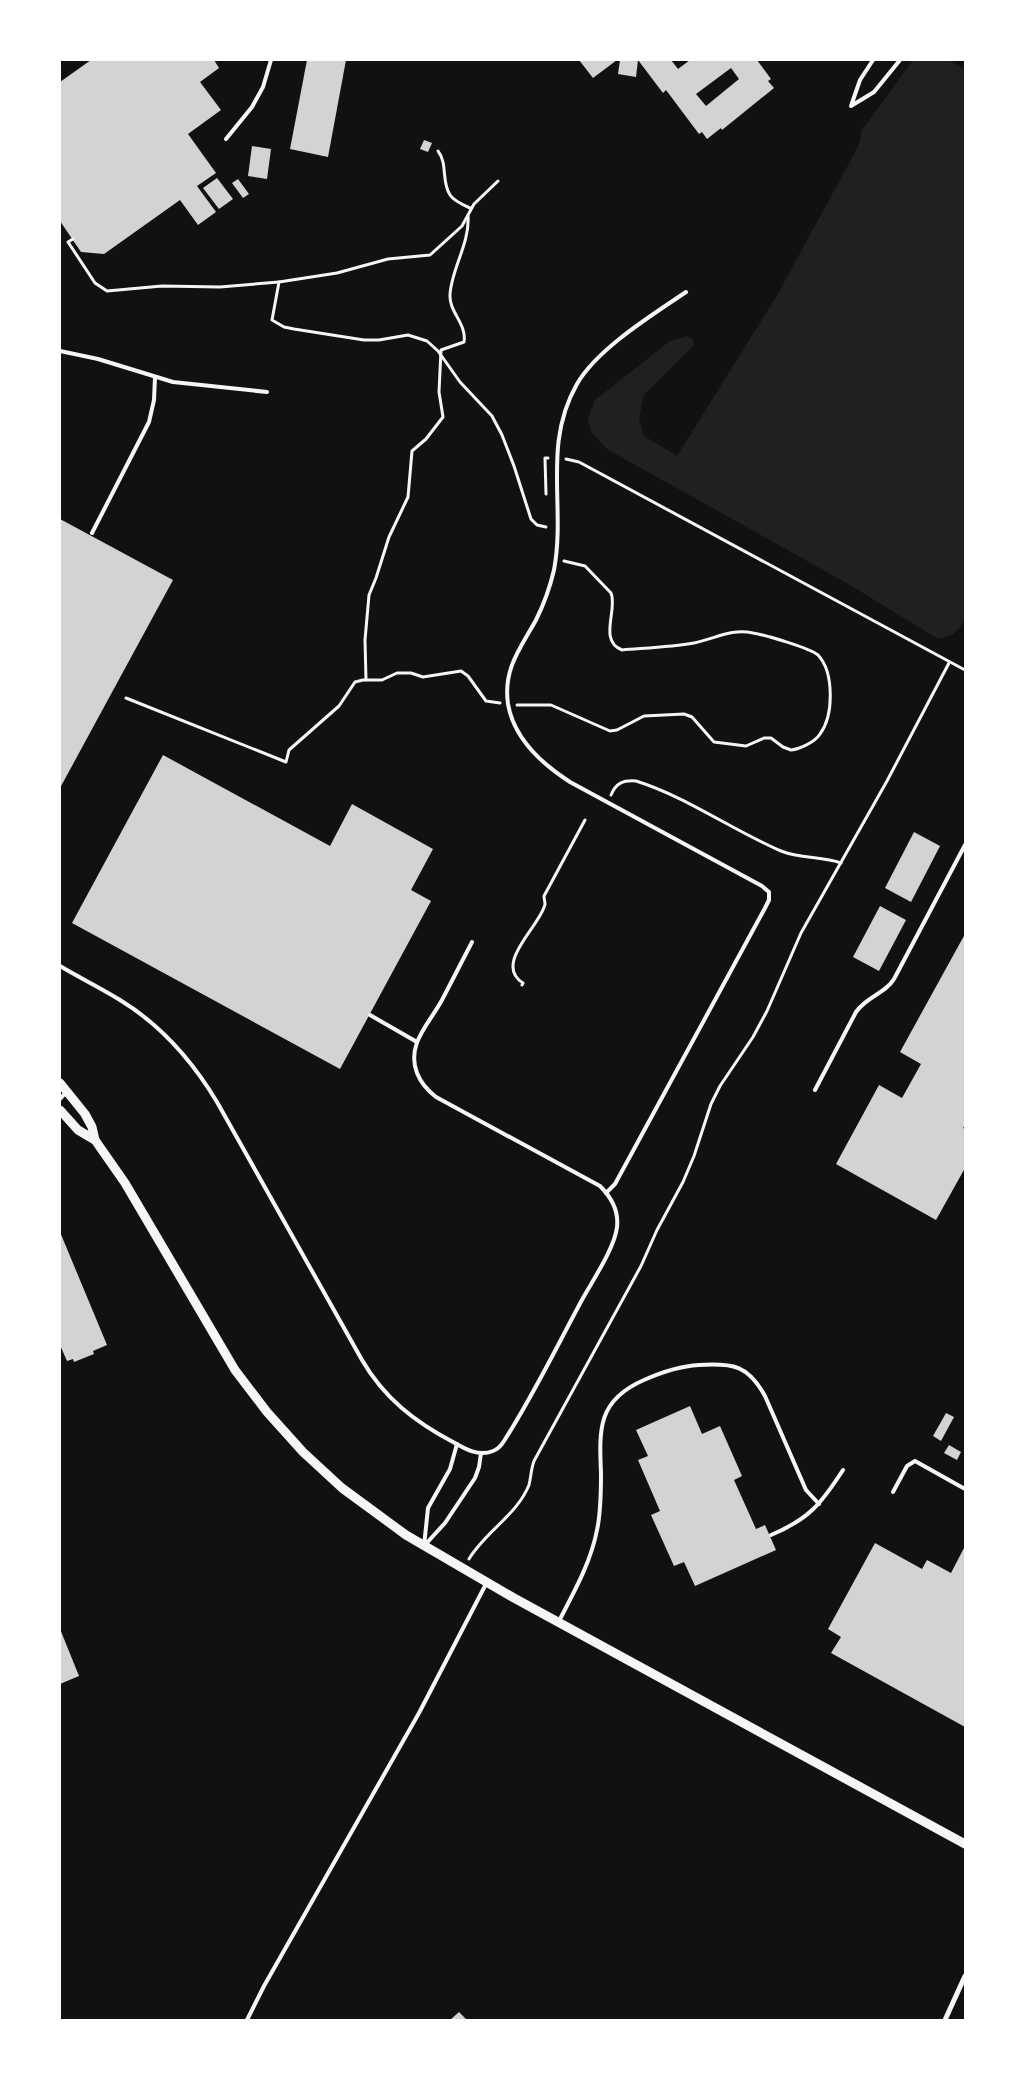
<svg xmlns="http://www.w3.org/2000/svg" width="1025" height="2080" font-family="'Nunito Sans',sans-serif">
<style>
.green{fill:#202020}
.building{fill:#d3d3d3;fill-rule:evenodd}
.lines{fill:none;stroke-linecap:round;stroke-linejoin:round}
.path{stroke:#f5f5f5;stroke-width:3}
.service{stroke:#f5f5f5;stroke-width:4}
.minor{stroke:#f5f5f5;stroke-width:5}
.tertiary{stroke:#f5f5f5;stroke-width:9}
</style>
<rect width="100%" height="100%" fill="#111"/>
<path class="green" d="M913,60H948L965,69V619C959,631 952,637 938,639L850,585L607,449L591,432L588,418L595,400L670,341L687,336L693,339V346L644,395L639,419L644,436L677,456L775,299L859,145L862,130Z"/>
<g class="building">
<polygon points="91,60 214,60 219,68 200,82 221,110 188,134 216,173 197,186 216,212 198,225 180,200 104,254 81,252 60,221 60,82"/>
<polygon points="307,60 346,60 328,157 290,149"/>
<polygon points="579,60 617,60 593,78"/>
<polygon points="620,60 638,60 636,77 618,74"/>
<path d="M638,60H671L678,69L690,60H757L771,79L768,81L774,88L722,130L721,128L707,139L702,132L699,134L666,90L663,93ZM731,68L739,79L706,106L696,94Z"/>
<polygon points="424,140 432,143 428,152 420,149"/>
<polygon points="252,146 271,149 267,179 248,176"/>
<polygon points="217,178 233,199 219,209 203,188"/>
<polygon points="238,179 249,194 243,198 232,183"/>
<polygon points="60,519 173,580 60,788"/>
<polygon points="163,755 330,846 352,804 433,849 411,890 431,901 340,1069 72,923"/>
<polygon points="914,832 940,846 911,902 885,888"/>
<polygon points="880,906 906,920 879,971 853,957"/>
<polygon points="965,934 965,1125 963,1128 965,1129 965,1168 936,1220 836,1164 879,1085 902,1098 921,1064 900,1052"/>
<polygon points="60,1232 107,1345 93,1351 94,1354 74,1362 73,1359 67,1361 60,1345"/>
<polygon points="690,1406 702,1434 720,1426 742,1476 734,1480 756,1529 765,1525 776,1550 695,1586 684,1562 674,1566 651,1515 660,1511 638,1460 648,1456 636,1430"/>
<polygon points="946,1413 954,1417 941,1441 933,1436"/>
<polygon points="949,1445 961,1452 957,1460 944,1453"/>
<polygon points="875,1543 922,1569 927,1560 951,1573 965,1546 965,1727 831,1653 841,1637 828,1629"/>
<polygon points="60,1629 79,1676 60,1684"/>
<polygon points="459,2012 467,2020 450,2020"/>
</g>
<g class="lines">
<g class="path">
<path d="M438,151C448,164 441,181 450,195C454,201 463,205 470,208"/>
<polyline points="498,181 474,204 462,226 430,255 388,259 337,273 279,282 272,320 284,327 294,329 364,340 379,340 408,335 427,341 438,351 460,382 492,416 502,435 514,466 531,519 537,525 546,527"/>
<polyline points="73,239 68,242 95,283 107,291 162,286 220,287 279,282"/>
<polyline points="566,459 579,462 965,670"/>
<polyline points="546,494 545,458 548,458"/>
<path d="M366,680L365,640L369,595L376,578L389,537L408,497L412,451L426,439L443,417L439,392L441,350L464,342C467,324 449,312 450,295C451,270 470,243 468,216"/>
<polyline points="126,698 286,762 289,750 339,706 355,682 363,680 382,680 397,673 411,673 423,677 461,671 468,676 486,701 500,703"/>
<path d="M517,705H551L610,731L617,730L644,716L684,714L692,717L714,742L746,746L764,738H771L783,747L791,750C800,749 815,742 820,734C834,715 834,672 818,655C810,648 765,635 753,633C731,628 715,639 694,643C671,647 646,648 622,650C598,641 618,609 611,593L585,566L564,561"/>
<path d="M611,795C616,783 623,780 636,781C687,797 732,830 781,851C801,859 822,856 841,863"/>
<path d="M522,985L523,983C492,964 542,924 545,904C545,901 544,899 544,896L585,820"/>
<path d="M469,1559C485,1532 517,1515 529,1485C531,1477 531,1469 534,1461L641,1266L657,1230L683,1182L694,1156L711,1104L720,1086L753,1037L767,1011L801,933L887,781L949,663"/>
</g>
<g class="service">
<polyline points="873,60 860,80 851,106 874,92 900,60"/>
<polyline points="226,139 252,107 263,87 271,60"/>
<polyline points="60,351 98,359 173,382 267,392"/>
<polyline points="92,533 149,422 154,400 155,377"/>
<path d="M60,966C80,978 101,988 120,1000C161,1025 193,1062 217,1102L362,1360C384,1398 415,1422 453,1442C465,1449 479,1457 493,1451C498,1449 501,1446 504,1441C533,1396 557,1346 583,1298C593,1280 615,1247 617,1227C619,1210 611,1197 600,1186L436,1097C427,1090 421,1083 417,1073C406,1044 429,1024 442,1000C452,981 462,961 472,942"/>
<polyline points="370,1015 417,1042"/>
<path d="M815,1090L856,1012C867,996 885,994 894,979L965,845"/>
<polyline points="60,1099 67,1091"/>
<path d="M606,1193L615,1184L765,908L769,900V892L762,886L570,782C542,764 514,739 508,704C503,669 520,649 536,620C544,604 550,587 554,570C566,506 542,445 577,384C597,349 652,315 686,292"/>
<polyline points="457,1444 450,1469 428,1508 424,1546 445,1523 475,1478 479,1467 481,1453"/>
<polyline points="893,1492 907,1466 915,1461 965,1489"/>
<path d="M771,1535C809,1519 821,1504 843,1470"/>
<path d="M559,1621C574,1592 591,1562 597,1530C601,1512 601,1492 601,1473C599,1428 598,1400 644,1380C662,1372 680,1366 699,1365C733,1363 748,1365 765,1396L806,1490L819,1504"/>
<polyline points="247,2020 264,1986 419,1713 487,1582"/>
</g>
<polyline class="minor" points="945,2020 965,1976"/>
<g class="tertiary">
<polyline points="60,1083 85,1114 92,1127 95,1140 125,1183 235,1370 267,1412 303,1452 342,1488 406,1535 514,1598 965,1844"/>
<polyline points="60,1110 78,1130 95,1140"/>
</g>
</g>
<rect width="1025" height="2080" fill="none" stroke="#ffffff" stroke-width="122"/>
</svg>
